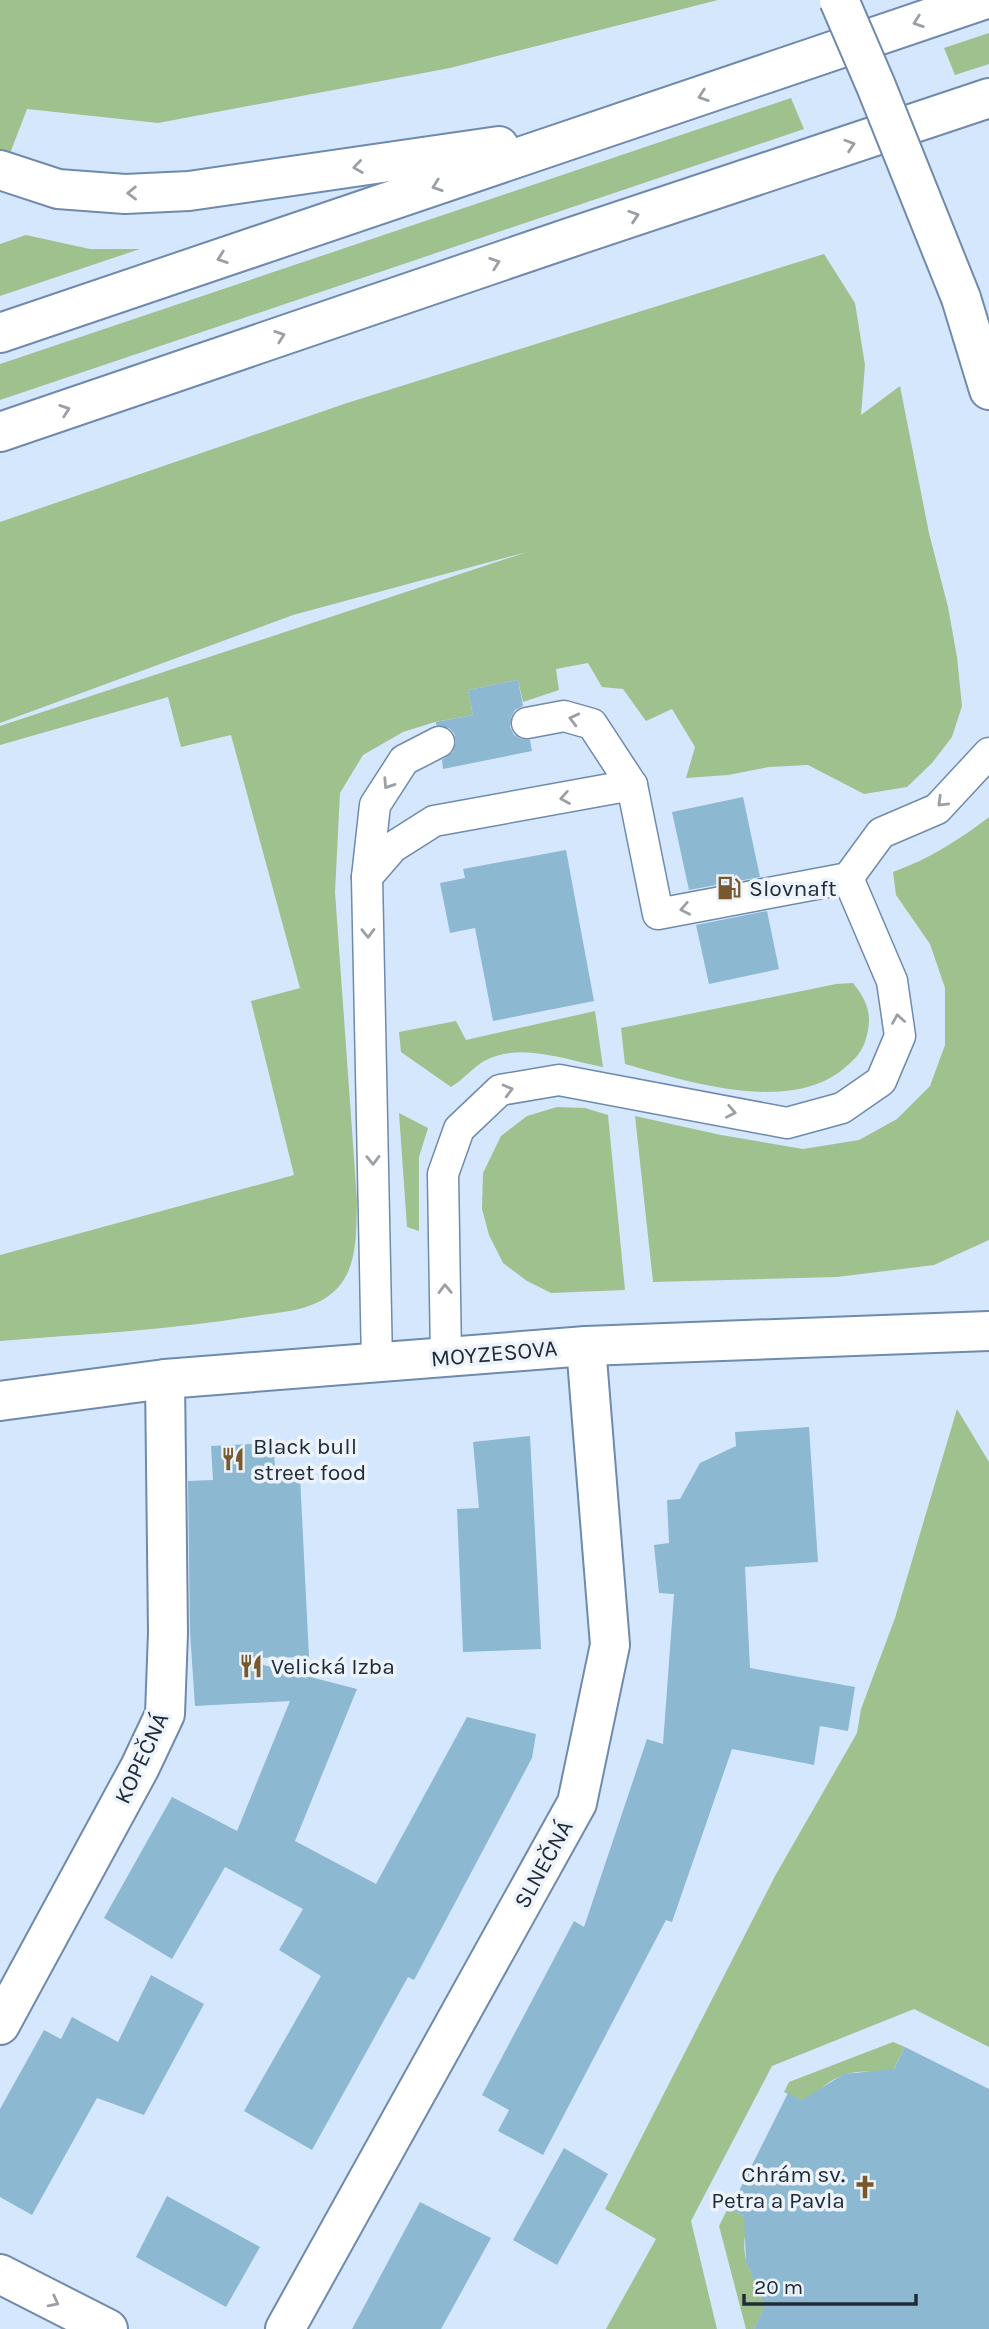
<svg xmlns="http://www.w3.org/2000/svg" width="989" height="2329" font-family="Karla,sans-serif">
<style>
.green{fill:#9fc18e}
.building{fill:#8cb8d2}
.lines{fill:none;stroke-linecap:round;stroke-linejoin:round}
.lane-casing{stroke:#6f8aac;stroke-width:33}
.street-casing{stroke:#6f8aac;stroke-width:42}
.primary-casing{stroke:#6f8aac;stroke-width:42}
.lane{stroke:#fff;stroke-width:30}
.street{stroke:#fff;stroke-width:38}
.primary{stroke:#fff;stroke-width:38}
.primary-bridge-casing{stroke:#6f8aac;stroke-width:42;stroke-linecap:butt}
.primary-bridge{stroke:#fff;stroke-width:38}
.oneway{stroke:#9ba0a6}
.labels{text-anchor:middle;stroke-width:7;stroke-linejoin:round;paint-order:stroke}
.poi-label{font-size:23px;fill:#202b39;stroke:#edf3fa;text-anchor:start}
.street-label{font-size:23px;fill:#202b39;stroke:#edf3fa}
</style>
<rect width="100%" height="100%" fill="#d5e7fd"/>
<g class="green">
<polygon points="0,0 718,0 450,68 158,123 27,109 9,156 0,151"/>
<polygon points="989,33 989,64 955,75 944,48"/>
<polygon points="791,98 804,129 0,400 0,364"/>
<polygon points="26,235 90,249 140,249 0,296 0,244"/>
<path d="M824,254L855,303L865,365L861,415L900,386L929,533L948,607L957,657L962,706L952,737L932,763L907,787L864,794L808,765L769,767L728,775L686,778L695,747L672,709L646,721L623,689L602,687L588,663L556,669L559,690L523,702L518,680L468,690L473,715L435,722L403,732L363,755L340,793L335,892L357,1200C356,1232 359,1272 331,1294C310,1311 281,1312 255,1316C171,1330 85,1334 0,1341V1255L294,1175L251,1001L300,988L231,735L181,747L168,697L0,745V726L527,552L293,615L0,723V522L347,403Z"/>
<path d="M989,817V1240L934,1265L837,1277L653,1282L635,1116L721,1135L803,1149L859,1140L897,1119L930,1086L945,1045V988L930,944L896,895L893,872C929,859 959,840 989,817Z"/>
<path d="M853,983C869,1003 873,1017 865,1042C860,1055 853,1061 842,1070C787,1114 686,1081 625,1064L621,1028L836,984Z"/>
<path d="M595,1011L603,1067C566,1060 521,1042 486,1060C473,1067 464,1079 451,1087L401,1052L399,1032L456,1021L466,1040Z"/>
<polygon points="557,1107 585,1108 608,1115 625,1290 551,1293 527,1281 503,1263 489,1235 482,1209 483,1173 501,1136 527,1116"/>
<polygon points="399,1113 428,1128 419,1157 419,1231 407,1227"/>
<polygon points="957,1409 989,1462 989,2047 914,2009 772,2066 691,2221 717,2329 606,2329 656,2239 605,2209 775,1876 857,1733 861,1709 895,1618"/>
<path d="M893,2042L905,2047L890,2076C857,2065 829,2075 808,2103L784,2092L789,2082Z"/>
<path d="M728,2208L750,2219C737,2249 747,2276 769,2297L754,2329H746L719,2226Z"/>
</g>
<g class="building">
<polygon points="518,680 523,706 515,710 511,717 510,727 514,735 521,739 530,740 532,751 443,769 442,760 453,752 456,742 454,733 449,728 436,725 436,722 473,715 468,690"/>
<polygon points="743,797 760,877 689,890 672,812"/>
<polygon points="566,850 594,1001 493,1021 475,928 450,933 440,883 465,878 463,869"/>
<polygon points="767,911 779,969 709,984 696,925"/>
<polygon points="809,1427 818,1562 745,1567 750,1668 855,1687 848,1731 820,1726 814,1765 732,1749 672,1922 666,1920 543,2155 498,2131 509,2110 482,2095 574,1921 584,1927 647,1739 663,1744 674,1594 659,1593 654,1545 669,1543 667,1500 680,1499 700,1463 736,1446 735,1432"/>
<polygon points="530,1436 541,1649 463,1652 457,1509 479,1508 473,1442"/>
<polygon points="273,1443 276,1477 300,1476 309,1657 248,1658 248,1661 357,1689 295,1841 376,1884 467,1717 536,1734 532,1758 414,1980 408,1977 312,2150 244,2111 321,1976 279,1950 303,1909 225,1867 172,1959 104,1918 172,1797 237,1831 290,1701 195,1706 190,1632 188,1481 213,1480 211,1446"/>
<polygon points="151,1975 204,2004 144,2115 97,2098 32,2215 0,2197 0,2109 44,2030 61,2039 72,2017 118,2042"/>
<polygon points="905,2047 989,2089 989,2329 754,2329 765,2305 746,2262 744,2216 730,2209 788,2093 802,2100 844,2074 894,2069"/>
<polygon points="564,2148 608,2174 557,2265 513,2240"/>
<polygon points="167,2196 260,2247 226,2307 136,2257"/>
<polygon points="420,2202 491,2238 441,2329 352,2329"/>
</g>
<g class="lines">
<g class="lane-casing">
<g id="lane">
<polyline points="527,723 564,716 592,724 632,785"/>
<polyline points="367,877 375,805 404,760 439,742"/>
<polyline points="446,1357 443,1174 459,1129 500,1090 559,1080 787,1123 842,1108 881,1081 900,1036 892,981 848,878"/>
<polyline points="377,1363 367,877 393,847 434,821 632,785 658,914 848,878 881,833 937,809 989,753"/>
</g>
</g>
<g class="street-casing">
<g id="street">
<polyline points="0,1401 165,1379 586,1346 989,1331"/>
<polyline points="0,2025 140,1767 165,1714 168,1633 165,1379"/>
<polyline points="0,2274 108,2329"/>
<polyline points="285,2329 577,1803 610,1645 586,1346"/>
</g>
</g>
<g class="primary-casing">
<g id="primary">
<polyline points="0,170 58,189 125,194 189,191 499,146"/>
<polyline points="961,298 989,390"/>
<polyline points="0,333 983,0"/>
<polyline points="0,432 569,238 989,98"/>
</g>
</g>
<use href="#lane" class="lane"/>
<use href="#street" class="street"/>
<use href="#primary" class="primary"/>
<g class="primary-bridge-casing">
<polyline id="primary-bridge" points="839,0 876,86 961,298"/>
</g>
<use href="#primary-bridge" class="primary-bridge"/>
</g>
<defs><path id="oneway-chevron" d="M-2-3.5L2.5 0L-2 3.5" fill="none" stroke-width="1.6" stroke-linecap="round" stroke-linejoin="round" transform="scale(1.75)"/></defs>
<g class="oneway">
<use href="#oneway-chevron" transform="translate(918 22) rotate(161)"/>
<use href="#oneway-chevron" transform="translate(703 96) rotate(161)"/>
<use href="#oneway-chevron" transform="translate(850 145) rotate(-18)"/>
<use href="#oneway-chevron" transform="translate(358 167) rotate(172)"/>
<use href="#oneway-chevron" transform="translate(437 186) rotate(161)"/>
<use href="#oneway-chevron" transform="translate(132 193) rotate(179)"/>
<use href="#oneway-chevron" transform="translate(634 216) rotate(-18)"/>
<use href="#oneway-chevron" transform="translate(222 258) rotate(161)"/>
<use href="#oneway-chevron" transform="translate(495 263) rotate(-19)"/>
<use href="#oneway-chevron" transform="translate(280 336) rotate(-19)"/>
<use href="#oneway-chevron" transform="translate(65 410) rotate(-19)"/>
<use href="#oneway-chevron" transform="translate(574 719) rotate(-166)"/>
<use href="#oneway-chevron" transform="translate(388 784) rotate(123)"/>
<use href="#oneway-chevron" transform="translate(565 798) rotate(170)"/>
<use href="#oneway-chevron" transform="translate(942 802) rotate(136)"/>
<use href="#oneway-chevron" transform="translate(685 909) rotate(169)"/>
<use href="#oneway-chevron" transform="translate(368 933) rotate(89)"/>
<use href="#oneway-chevron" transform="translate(898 1019) rotate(-99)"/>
<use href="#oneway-chevron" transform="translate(508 1090) rotate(-15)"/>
<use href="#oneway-chevron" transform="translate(731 1112) rotate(11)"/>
<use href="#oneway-chevron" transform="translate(373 1160) rotate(89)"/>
<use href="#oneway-chevron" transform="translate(445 1289) rotate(-91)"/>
<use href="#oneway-chevron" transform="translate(54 2302) rotate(27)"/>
</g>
<defs>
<g id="fuel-bare" transform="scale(1.89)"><path d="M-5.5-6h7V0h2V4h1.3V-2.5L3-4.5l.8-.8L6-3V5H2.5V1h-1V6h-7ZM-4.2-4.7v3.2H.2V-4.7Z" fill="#77592d" stroke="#edf3fa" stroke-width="2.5" paint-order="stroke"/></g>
<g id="restaurant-bare" transform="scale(1.89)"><path d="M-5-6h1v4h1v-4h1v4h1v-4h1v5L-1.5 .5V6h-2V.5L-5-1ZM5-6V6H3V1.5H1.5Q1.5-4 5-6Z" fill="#77592d" stroke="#edf3fa" stroke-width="2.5" paint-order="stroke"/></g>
<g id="church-bare" transform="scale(1.89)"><path d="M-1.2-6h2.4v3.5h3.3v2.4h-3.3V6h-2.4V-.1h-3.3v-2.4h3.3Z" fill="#77592d" stroke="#edf3fa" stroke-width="2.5" paint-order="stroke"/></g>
</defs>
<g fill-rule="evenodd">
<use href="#fuel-bare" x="729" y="888"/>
<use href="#restaurant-bare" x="233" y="1459"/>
<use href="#restaurant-bare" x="251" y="1666"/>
<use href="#church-bare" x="865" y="2187"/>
</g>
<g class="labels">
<g class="poi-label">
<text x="749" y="896">Slovnaft</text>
<text x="253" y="1454">Black bull<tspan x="253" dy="26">street food</tspan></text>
<text x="271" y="1674">Velická Izba</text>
<text x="845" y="2182" text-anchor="end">Chrám sv.<tspan x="845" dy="26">Petra a Pavla</tspan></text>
</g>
<g class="street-label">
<text transform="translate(494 1353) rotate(-5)" y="8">MOYZESOVA</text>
<text transform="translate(141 1758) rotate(-65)" y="8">KOPEČNÁ</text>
<text transform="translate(543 1864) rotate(-61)" y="8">SLNEČNÁ</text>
</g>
</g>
<path d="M744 2294v10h172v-10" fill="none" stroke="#202b39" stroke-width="3.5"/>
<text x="754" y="2294" font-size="21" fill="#202b39" stroke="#edf3fa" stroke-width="5" paint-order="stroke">20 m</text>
</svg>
